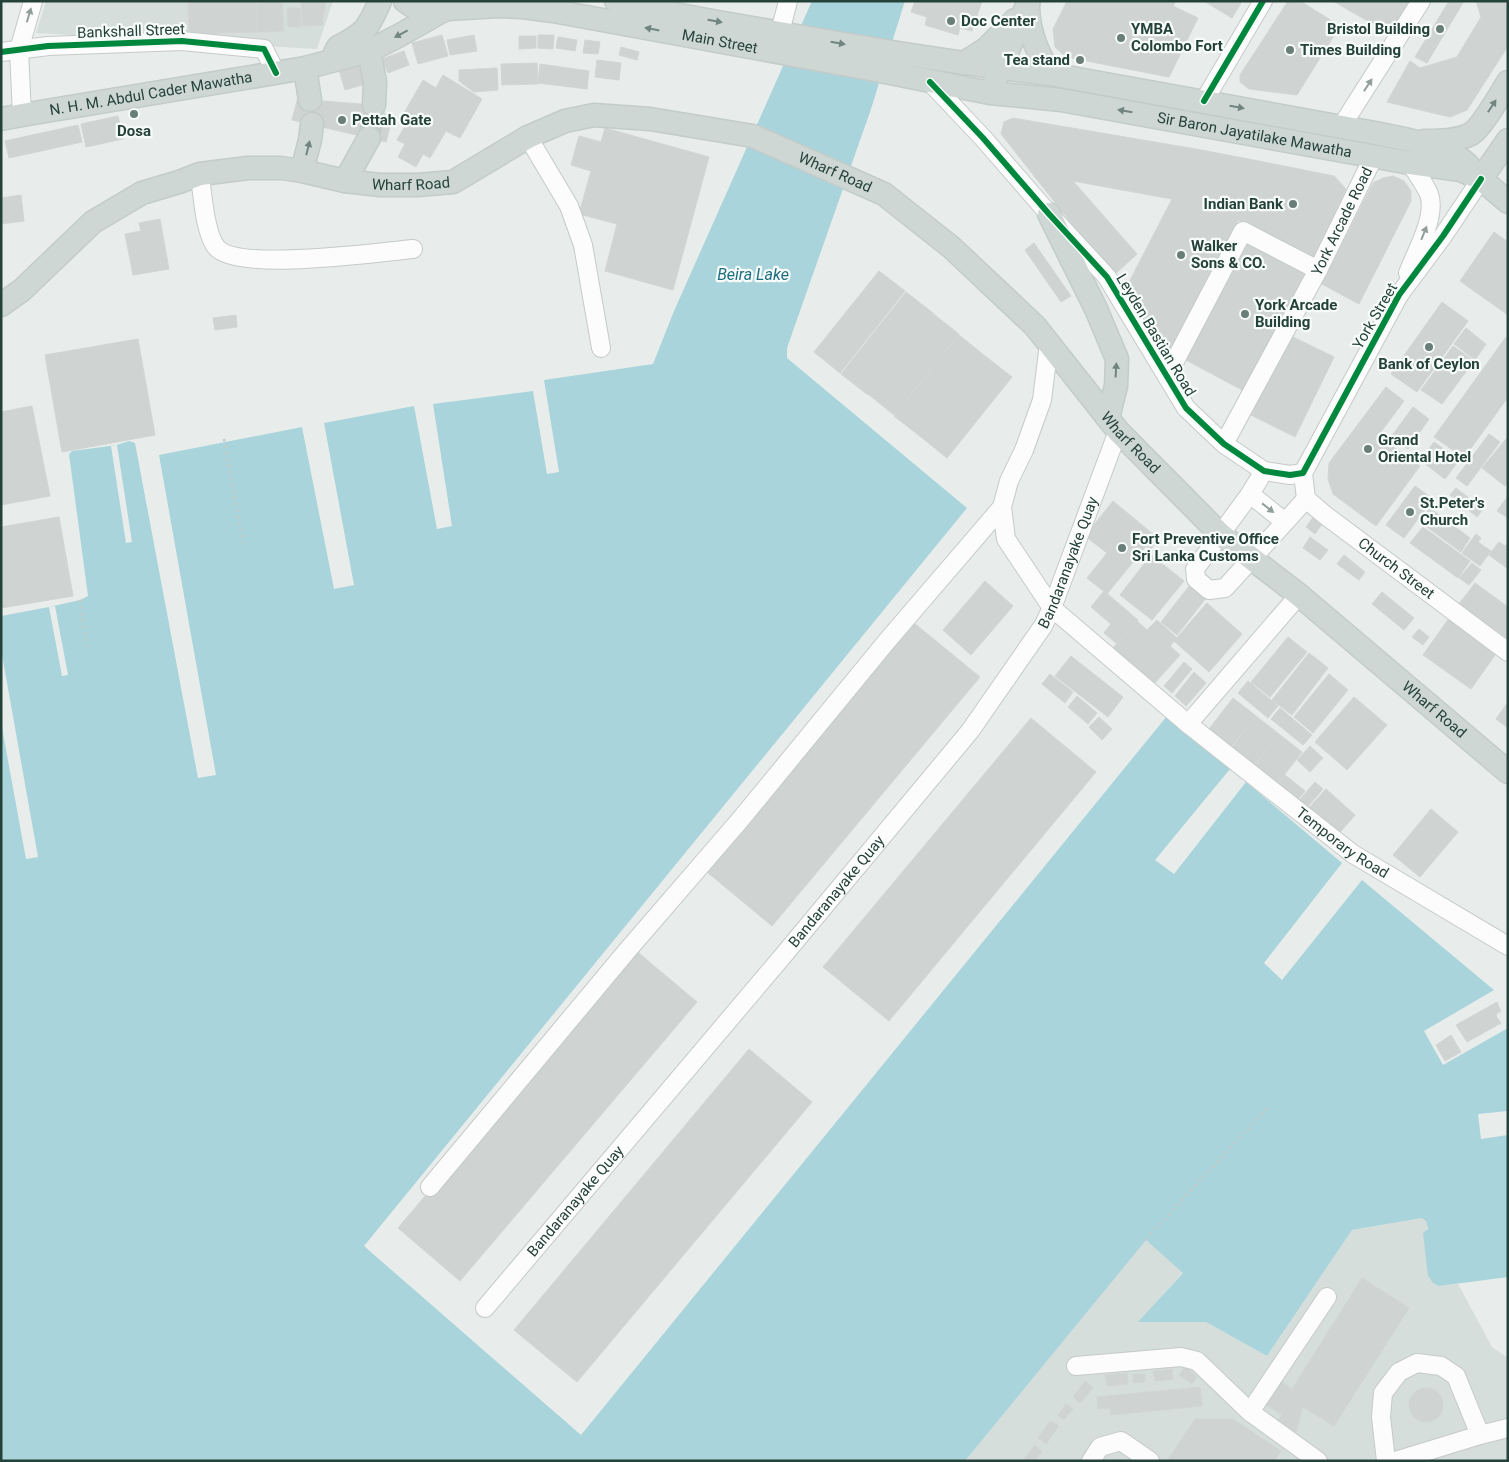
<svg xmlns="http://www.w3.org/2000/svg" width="1509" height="1462" font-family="Roboto,sans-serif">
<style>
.built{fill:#d6dedb}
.water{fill:#a9d4db}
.pier{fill:#e8edeb}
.building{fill:#cfd4d2;stroke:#d1d6d4}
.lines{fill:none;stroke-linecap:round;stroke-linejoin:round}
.major-tunnel{stroke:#c1cbc8;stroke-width:22;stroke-dasharray:22 11;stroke-linecap:butt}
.minor-casing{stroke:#c5cac8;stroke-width:20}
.major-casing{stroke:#c3ccc9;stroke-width:25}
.path{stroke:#c3ccca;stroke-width:2.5;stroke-dasharray:2.5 4;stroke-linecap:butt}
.minor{stroke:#fcfcfc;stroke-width:18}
.major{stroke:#cfd7d5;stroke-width:22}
.cycleway-casing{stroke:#f7fbf9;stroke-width:9}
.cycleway{stroke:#00873e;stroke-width:6}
.oneway{fill:#909f9b}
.oneway2{fill:#718580}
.poi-dot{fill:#697e78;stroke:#f7fbf9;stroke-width:2}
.labels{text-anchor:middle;stroke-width:4.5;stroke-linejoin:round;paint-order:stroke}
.poi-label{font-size:15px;font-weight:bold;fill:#24423a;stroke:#f7fbf9;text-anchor:start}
.street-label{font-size:15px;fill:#24423a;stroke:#f7fbf9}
.water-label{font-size:16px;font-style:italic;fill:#1c6f80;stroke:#f7fbf9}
</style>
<rect width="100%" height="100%" fill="#e8edeb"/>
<g class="built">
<polygon points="46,1 333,1 317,49 36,33"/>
<polygon points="1422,1218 1426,1221 1438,1286 1458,1284 1492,1347 1508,1358 1508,1461 965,1461 1146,1239 1183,1272 1139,1322 1206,1322 1267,1356 1352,1230"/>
</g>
<polygon class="water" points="812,1 905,1 870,112 787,348 787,358 967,508 364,1246 581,1435 1167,716 1230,769 1155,860 1174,874 1246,782 1342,863 1264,963 1282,980 1362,880 1494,990 1424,1031 1443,1065 1508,1028 1508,1111 1478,1114 1481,1139 1508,1135 1508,1277 1439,1286 1433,1283 1428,1276 1423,1233 1428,1229 1426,1221 1422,1218 1352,1230 1267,1356 1206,1322 1138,1322 1183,1273 1146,1240 965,1461 1,1461 1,616 49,607 80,600 88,596 69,454 72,451 117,445 129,441 135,443 198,778 216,775 159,455 302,427 334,589 354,585 324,423 414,406 437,529 452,526 433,404 533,391 547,474 559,472 544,380 653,364 674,311"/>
<g class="pier">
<polygon points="117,445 132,542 126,543 111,446"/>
<polygon points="55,606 68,675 62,676 49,607"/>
<polygon points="1,649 38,857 26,859 1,722"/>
</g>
<g class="building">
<polygon points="188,1 256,1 257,32 189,34"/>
<polygon points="257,1 282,1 284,31 258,32"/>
<polygon points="301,1 326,1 322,25 303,26"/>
<polygon points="915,1 982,1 972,31 960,28 958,35 925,25 927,17 911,12"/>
<polygon points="1067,1 1176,1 1173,6 1198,18 1169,77 1066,57 1055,47 1053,29"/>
<polygon points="1204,1 1242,1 1232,18"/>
<polygon points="1288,1 1300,1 1340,26 1297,95 1249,89 1240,82 1240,75"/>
<polygon points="1333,1 1409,1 1390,34"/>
<polygon points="1449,1 1464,1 1427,63 1415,57"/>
<polygon points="1476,1 1508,1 1508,46 1467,110 1450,117 1387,102 1410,61 1420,68 1457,57 1481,17"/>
<polygon points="287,8 301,8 301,27 288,27"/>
<polygon points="442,35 448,56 418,64 412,43"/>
<polygon points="474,35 477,51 450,55 447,40"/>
<polygon points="538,35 554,35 553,49 538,48"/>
<polygon points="519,36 536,36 536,48 519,49"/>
<polygon points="558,37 577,40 575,51 556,48"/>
<polygon points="585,40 600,42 598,54 583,53"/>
<polygon points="621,47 639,52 637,60 619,55"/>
<polygon points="404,51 409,65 388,73 382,59"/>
<polygon points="362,60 369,83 345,90 338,67"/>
<polygon points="597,60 621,63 619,80 595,77"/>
<polygon points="537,63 538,84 502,85 501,64"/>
<polygon points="540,64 589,71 587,89 538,83"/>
<polygon points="497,68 498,90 474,92 459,81 459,70"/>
<polygon points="443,75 482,99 460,138 446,131 430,158 423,154 416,167 398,157 405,144 397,140 406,124 400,120 423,80 436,88"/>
<polygon points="298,97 310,100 374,105 392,119 386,142 292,120"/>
<polygon points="118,116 123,139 86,147 81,124"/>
<polygon points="1013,118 1196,149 1172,199 1073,181 1137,254 1113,276 1001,134 1004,122"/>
<polygon points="78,125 82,142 9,158 5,141"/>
<polygon points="605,128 709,157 673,290 605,271 617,224 579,214 591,171 571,165 579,136 601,142"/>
<polygon points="1196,149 1269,163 1238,220 1172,199"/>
<polygon points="1269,163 1334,176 1346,189 1313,259 1238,220"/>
<polygon points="1393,176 1404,181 1411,191 1411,201 1359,304 1322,284 1373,183 1383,178"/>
<polygon points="21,195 24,221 1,224 1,198"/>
<polygon points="1172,199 1238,220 1164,364 1125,290"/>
<polygon points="160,219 169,269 133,275 125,234 141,231 139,223"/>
<polygon points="1494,232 1508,242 1508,315 1460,281"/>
<polygon points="1246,238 1307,269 1244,391 1184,359"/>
<polygon points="1034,243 1071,296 1061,302 1025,250"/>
<polygon points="879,271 905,291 840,373 814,352"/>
<polygon points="906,292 933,313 868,395 841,374"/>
<polygon points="1442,302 1468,321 1417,392 1391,374"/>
<polygon points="932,313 959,334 894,415 868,394"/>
<polygon points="236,315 237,327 215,330 213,318"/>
<polygon points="1466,328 1486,344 1475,360 1454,344"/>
<polygon points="1287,334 1334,357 1295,437 1247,413"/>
<polygon points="959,335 985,356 921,437 894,416"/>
<polygon points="1506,337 1508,338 1508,397 1464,458 1434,437"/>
<polygon points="138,339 155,435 62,452 45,355"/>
<polygon points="1453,346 1474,361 1442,404 1421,390"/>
<polygon points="985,356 1012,377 947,458 921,437"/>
<polygon points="1386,387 1404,401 1378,436 1420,466 1376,526 1333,494 1328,479 1329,463"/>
<polygon points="32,406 50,496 1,505 1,412"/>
<polygon points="1413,407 1429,419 1408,449 1391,437"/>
<polygon points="1489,434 1500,442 1467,486 1456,478"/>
<polygon points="1506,439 1508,440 1508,482 1505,486 1482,468"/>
<polygon points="1434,442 1459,460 1445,479 1420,460"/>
<polygon points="1415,486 1433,499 1404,538 1386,525"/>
<polygon points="1456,488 1483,509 1477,517 1450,495"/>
<polygon points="1508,496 1508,518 1497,511"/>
<polygon points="1113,501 1159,539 1150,550 1146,546 1107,594 1087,578 1107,553 1085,536"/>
<polygon points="1430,508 1470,538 1461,552 1420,522"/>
<polygon points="1316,513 1325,520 1315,534 1306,527"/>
<polygon points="59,517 73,596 1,608 1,527"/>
<polygon points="1423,527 1470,561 1458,578 1410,543"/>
<polygon points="1476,534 1481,538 1478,542 1491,551 1480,566 1462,553"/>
<polygon points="1310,537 1328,550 1320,560 1303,548"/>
<polygon points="1499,542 1505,546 1508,542 1508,569 1489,555"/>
<polygon points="1151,555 1184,581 1152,620 1120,595"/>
<polygon points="1344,555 1365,572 1359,580 1337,564"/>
<polygon points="1472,563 1481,570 1469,585 1459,578"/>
<polygon points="985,581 1013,606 971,655 943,630"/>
<polygon points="1475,583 1508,607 1508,639 1459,604"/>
<polygon points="1190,585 1206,598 1177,635 1161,622"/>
<polygon points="1104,591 1138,620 1116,643 1104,633 1111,624 1091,607"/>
<polygon points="1382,592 1414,618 1404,630 1372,604"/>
<polygon points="1207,603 1242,634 1209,672 1174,641"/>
<polygon points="1452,614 1500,648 1471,689 1423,655"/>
<polygon points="1157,620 1177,638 1170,646 1180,655 1153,685 1112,649 1137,621 1147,630"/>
<polygon points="914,623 980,677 772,926 707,872"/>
<polygon points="1419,629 1429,637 1423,645 1412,637"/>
<polygon points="1288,637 1307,652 1270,697 1251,682"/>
<polygon points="1309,653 1328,668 1292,715 1272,700"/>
<polygon points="1071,656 1123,697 1108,717 1055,676"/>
<polygon points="1184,662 1192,669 1172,693 1164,686"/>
<polygon points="1194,672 1206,683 1186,706 1175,696"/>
<polygon points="1050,674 1073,692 1065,703 1042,684"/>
<polygon points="1329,674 1348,690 1313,733 1294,717"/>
<polygon points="1248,681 1278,706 1268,718 1238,693"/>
<polygon points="1077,696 1097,713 1088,724 1068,707"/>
<polygon points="1354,697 1387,725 1347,770 1315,742"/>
<polygon points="1233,698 1256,716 1228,750 1206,733"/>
<polygon points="1508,702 1508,728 1496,719"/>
<polygon points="1280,708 1312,735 1303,745 1271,719"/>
<polygon points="1256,716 1279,734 1251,769 1229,751"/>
<polygon points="1099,717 1112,729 1102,740 1089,727"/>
<polygon points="1031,718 1096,772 889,1021 823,967"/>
<polygon points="1279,734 1302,752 1275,787 1252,769"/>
<polygon points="1310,746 1323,758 1310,772 1297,760"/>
<polygon points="1285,775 1305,791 1295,803 1275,787"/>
<polygon points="1315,782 1323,789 1304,811 1296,804"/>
<polygon points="1326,789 1355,815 1336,837 1306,811"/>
<polygon points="1431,809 1458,832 1420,877 1393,855"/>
<polygon points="634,949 697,1002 460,1281 398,1228"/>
<polygon points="1497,1002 1501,1012 1498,1012 1496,1016 1501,1023 1467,1042 1456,1025"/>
<polygon points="1451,1035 1461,1052 1445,1061 1436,1045"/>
<polygon points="749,1049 812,1102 577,1382 514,1330"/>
<polygon points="1362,1278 1409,1308 1334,1426 1287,1397"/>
<polygon points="1185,1367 1197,1377 1192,1384 1179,1375"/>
<polygon points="1172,1369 1173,1379 1155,1381 1153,1371"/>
<polygon points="1127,1373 1128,1384 1107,1386 1105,1375"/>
<polygon points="1133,1374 1145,1374 1145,1382 1133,1383"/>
<polygon points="1085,1381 1093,1388 1080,1403 1073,1397"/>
<polygon points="1281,1381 1292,1389 1287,1397 1303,1406 1296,1432 1278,1420 1282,1415 1266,1405"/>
<polygon points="1200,1387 1202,1406 1111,1415 1110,1408 1098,1409 1097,1397"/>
<circle cx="1426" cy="1405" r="17"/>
<polygon points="1066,1404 1073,1409 1064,1420 1058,1415"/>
<polygon points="1195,1419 1233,1419 1281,1451 1274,1461 1167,1461"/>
<polygon points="1050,1421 1059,1426 1046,1444 1038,1438"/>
<polygon points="1035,1445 1042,1452 1034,1461 1023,1461"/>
</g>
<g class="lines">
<polyline class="major-tunnel" points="369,138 373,118 374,105"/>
<g class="minor-casing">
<g id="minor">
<polyline points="780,32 788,1"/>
<polyline points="1,52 48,46 182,41 264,49 276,73"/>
<polyline points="930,82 983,138 1049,214 1107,277 1186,408 1224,444 1264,471 1290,475 1303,473"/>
<polyline points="1204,101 1263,1"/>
<polyline points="22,115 19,50 33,1"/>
<polyline points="1341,127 1421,1"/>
<polyline points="528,137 569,206 583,245 601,348"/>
<path d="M200,174C202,193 205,235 217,248C239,272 379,252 413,249"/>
<path d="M1408,273C1416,252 1437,216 1429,194C1424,183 1417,173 1410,163"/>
<polyline points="1049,344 1042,400 1024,450 1009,481 1002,507 1006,539 1052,608 1188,724 1299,595"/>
<polyline points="1167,376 1243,231 1318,270"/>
<path id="s1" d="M1224,444L1318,270L1374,156"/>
<polyline points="1264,471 1250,494 1195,569 1196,579 1209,590 1225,588 1306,499"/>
<polyline points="1303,473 1399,295 1443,236 1481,179"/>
<path id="s2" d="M1303,473L1306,499L1325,515L1508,652"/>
<polyline points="1250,494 1285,522"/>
<path id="s3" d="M1188,724L1353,854L1508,946"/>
<polyline points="430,1187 626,952 740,820 887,641 1002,507"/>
<path id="s4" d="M485,1308L782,957L970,731L1043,626L1052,608L1118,431"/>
<polyline points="1076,1366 1181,1357 1197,1361 1250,1412 1318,1461"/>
<polyline points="1250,1412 1327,1297"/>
<polyline points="1091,1461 1100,1447 1121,1441 1150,1461"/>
<polyline points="1386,1461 1381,1417 1383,1393 1399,1372 1417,1363 1441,1366 1456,1376 1480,1435"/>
<polyline points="1395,1461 1480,1435 1508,1428"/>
</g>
</g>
<g class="major-casing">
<g id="major">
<path d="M405,1C417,11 430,12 445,10"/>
<path d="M616,1C670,15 725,23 780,33C870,49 960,64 1050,74L1375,133C1402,139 1449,145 1469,166"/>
<path d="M1028,7C1029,34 1037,51 1050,74"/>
<path id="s5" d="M447,9L499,6L522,7L553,11L865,68L990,93L1061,100L1410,163L1461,170L1481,179L1508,202"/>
<polyline points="369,51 375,82 374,105"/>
<path d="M334,55L338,47C365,33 368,29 380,1"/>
<polyline points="964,63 986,49 1015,20"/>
<polyline points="305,68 310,100"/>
<polyline points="995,81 1029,1"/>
<path id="s6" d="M1,119L22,115L305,68L369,51L400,35L444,10"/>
<path d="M1424,141C1439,141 1457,141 1471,134C1482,127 1500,95 1508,82"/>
<polyline points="302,171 310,140 312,124"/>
<polyline points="1481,179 1508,140"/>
<polyline points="345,181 369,138"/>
<polyline points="1049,214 1096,309 1117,359 1116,386 1108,418"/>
<path id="s7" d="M1,305L22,290L93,222L142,193L179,182L200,174L248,168H281L302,171L345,181L380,185H418L453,182L528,137L565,121L594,115L650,119L753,136L884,194L951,247L1035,326L1118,431L1221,535L1299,595L1508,772"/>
</g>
</g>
<g class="path">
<polyline points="224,439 243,543"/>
<polyline points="80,600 87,647"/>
<polyline points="1146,1239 1269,1106"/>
</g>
<use href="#minor" class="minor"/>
<use href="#major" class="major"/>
<g class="cycleway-casing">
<g id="cycleway">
<polyline points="1,52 48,46 182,41 264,49 276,73"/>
<polyline points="930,82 983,138 1049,214 1107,277 1186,408 1224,444 1264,471 1290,475 1303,473 1399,295 1443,236 1481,179"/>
<polyline points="1204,101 1263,1"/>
</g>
</g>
<use href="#cycleway" class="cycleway"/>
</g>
<defs><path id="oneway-solid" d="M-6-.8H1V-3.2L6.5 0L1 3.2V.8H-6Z" transform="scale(1.25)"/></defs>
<g class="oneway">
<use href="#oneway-solid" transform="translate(29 15) rotate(-73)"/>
<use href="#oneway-solid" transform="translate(1368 85) rotate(-57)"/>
<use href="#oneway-solid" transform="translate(1424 233) rotate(-68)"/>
<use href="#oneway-solid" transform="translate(1268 508) rotate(38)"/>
</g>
<g class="oneway2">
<use href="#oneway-solid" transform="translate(715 21) rotate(10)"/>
<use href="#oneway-solid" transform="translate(652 29) rotate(-169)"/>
<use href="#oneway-solid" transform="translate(401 34) rotate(152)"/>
<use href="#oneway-solid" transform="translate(838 43) rotate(10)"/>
<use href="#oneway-solid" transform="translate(1492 106) rotate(-57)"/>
<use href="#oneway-solid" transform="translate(1237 107) rotate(10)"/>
<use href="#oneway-solid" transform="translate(1125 111) rotate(-170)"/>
<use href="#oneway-solid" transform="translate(308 148) rotate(-76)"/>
<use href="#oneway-solid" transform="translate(1116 370) rotate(-87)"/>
</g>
<g class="poi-dot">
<circle cx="951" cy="21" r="5"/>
<circle cx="1440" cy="29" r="5"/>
<circle cx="1121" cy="38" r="5"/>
<circle cx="1290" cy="50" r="5"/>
<circle cx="1080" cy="60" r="5"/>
<circle cx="134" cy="114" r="5"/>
<circle cx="342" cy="120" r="5"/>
<circle cx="1293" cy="204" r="5"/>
<circle cx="1181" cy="255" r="5"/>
<circle cx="1245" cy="314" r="5"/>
<circle cx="1429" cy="347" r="5"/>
<circle cx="1368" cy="449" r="5"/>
<circle cx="1410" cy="512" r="5"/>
<circle cx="1122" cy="548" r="5"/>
</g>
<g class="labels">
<g class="poi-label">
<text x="961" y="26">Doc Center</text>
<text x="1131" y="34">YMBA<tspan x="1131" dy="17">Colombo Fort</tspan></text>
<text x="1430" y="34" text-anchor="end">Bristol Building</text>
<text x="1300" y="55">Times Building</text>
<text x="1070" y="65" text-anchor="end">Tea stand</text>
<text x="352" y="125">Pettah Gate</text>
<text x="134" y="136" text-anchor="middle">Dosa</text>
<text x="1283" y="209" text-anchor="end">Indian Bank</text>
<text x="1191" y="251">Walker<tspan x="1191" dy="17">Sons &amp; CO.</tspan></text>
<text x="1255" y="310">York Arcade<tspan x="1255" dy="17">Building</tspan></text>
<text x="1429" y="369" text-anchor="middle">Bank of Ceylon</text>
<text x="1378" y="445">Grand<tspan x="1378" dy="17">Oriental Hotel</tspan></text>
<text x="1420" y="508">St.Peter's<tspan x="1420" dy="17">Church</tspan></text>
<text x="1132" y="544">Fort Preventive Office<tspan x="1132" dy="17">Sri Lanka Customs</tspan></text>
</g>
<g class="street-label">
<text transform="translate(131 31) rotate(-2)" y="5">Bankshall Street</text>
<text dy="5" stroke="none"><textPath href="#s5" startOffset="276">Main Street</textPath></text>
<text dy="5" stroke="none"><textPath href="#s6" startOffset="152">N. H. M. Abdul Cader Mawatha</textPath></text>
<text dy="5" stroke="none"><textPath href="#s5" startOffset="819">Sir Baron Jayatilake Mawatha</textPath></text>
<text dy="5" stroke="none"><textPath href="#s7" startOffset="905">Wharf Road</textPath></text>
<text dy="5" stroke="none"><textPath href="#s7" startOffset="455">Wharf Road</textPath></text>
<text dy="5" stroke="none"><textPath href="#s1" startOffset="252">York Arcade Road</textPath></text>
<text transform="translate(1375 316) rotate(-60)" y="5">York Street</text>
<text transform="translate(1156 335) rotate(59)" y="5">Leyden Bastian Road</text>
<text dy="5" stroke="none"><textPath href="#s7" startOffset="1310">Wharf Road</textPath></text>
<text dy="5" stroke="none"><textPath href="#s4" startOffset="950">Bandaranayake Quay</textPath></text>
<text dy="5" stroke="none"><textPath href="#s2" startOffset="140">Church Street</textPath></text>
<text dy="5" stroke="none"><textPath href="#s7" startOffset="1715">Wharf Road</textPath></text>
<text dy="5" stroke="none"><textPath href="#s3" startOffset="195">Temporary Road</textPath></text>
<text dy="5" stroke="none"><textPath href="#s4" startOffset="545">Bandaranayake Quay</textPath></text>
<text dy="5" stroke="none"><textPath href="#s4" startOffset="140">Bandaranayake Quay</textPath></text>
</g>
<g class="water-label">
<text x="753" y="280">Beira Lake</text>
</g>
</g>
<rect width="1509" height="1462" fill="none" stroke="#24423a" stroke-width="5"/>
</svg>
